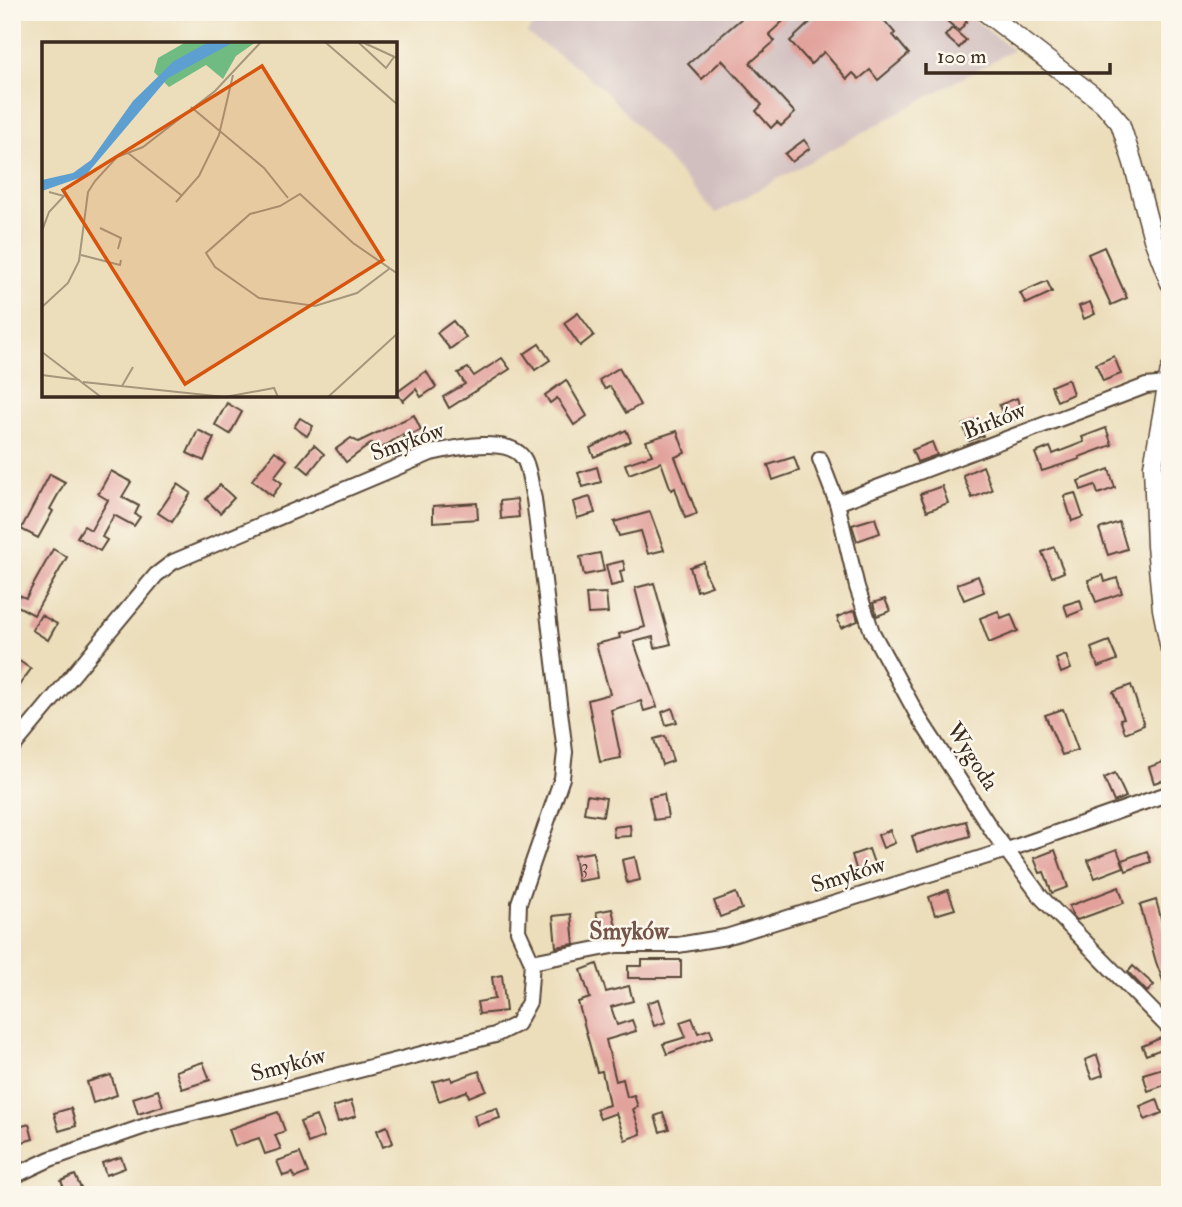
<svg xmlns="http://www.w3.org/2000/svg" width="1182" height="1207" font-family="'IM FELL Double Pica',serif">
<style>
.industrial{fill:#d1bfbf}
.building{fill:#e2a19b}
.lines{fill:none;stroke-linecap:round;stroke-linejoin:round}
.minor-casing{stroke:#564536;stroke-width:18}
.tertiary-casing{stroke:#564536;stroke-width:21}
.minor{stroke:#fff;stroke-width:14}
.tertiary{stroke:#fff;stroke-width:18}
.labels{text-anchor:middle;stroke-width:5;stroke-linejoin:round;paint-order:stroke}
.number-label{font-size:19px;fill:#65483d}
.street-label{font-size:23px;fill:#3b2a1e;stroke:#fbf7ec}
.neighbourhood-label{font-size:24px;font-weight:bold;fill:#75544a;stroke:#fbf7ec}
.inset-road{fill:none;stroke:#a5967c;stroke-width:2}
.view{fill:#d7540e;fill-opacity:0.15;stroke:#d7540e;stroke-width:3.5}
.inset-edge{fill:none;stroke:#3b2a1e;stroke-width:3.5}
</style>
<rect width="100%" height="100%" fill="#fbf7ec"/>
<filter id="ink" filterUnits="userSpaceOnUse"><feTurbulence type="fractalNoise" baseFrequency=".0143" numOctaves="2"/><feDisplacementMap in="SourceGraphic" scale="14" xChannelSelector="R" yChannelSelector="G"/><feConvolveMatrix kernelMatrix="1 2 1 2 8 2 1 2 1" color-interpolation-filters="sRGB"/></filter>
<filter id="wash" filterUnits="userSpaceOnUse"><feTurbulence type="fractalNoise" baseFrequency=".00686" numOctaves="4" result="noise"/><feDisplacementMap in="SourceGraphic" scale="28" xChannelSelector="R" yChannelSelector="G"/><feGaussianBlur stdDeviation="1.57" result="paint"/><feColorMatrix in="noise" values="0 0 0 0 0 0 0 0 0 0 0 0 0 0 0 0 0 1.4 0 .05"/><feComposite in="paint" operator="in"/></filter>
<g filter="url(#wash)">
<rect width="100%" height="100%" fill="#ecdebb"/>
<polygon class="industrial" points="549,12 964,12 1013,50 716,213 607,93 574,65 526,33"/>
<g id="blocks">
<g class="building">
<polygon points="749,12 793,12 769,34 775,41 750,63 795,113 781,126 777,122 771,128 756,111 762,105 722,60 702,79 688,64"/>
<polygon points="821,12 877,12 895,33 893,35 909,54 878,80 870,70 859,79 853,73 847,79 824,52 811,64 790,41"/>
<polygon points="936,12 957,12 967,21 959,31"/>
<polygon points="952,28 966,40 959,48 945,36"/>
<polygon points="804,140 810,148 792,162 785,154"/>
<polygon points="1104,247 1127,298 1111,305 1088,254"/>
<polygon points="1047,281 1052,292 1026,304 1020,293"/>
<polygon points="1090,302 1095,314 1084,319 1079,306"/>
<polygon points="578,313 594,335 580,346 564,323"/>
<polygon points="453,321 466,337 450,349 437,333"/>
<polygon points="539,344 550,360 535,370 524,354"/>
<polygon points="1114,356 1121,374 1103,381 1096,364"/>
<polygon points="502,358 510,369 449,408 443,397 465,384 458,373 468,368 474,376"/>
<polygon points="619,368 640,405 626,413 610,386 605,389 599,380"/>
<polygon points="426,371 436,387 421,397 416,389 403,401 396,393"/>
<polygon points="1068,379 1073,394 1057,401 1051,386"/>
<polygon points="566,380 587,416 574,425 557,398 550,403 545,395"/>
<polygon points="1017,398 1023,416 1006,423 999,405"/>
<polygon points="227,403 242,412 230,434 215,425"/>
<polygon points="414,415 421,430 404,438 403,434 377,451 372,443 346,462 336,449 351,438 358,442"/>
<polygon points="300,418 313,426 307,436 294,427"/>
<polygon points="977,419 983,436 969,441 963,425"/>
<polygon points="1106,428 1112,445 1079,457 1080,459 1042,471 1035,453 1050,447 1053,454 1084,442 1082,437"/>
<polygon points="198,430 214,438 204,461 187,453"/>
<polygon points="626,430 631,441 594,457 590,448"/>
<polygon points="677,431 685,453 675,457 697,514 685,518 675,488 671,490 661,462 629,474 625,464 652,455 646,441"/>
<polygon points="932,442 937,455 917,462 912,450"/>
<polygon points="314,445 324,454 309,473 298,464"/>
<polygon points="275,451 287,460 274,477 282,483 272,496 252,480"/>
<polygon points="794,457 799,471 773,480 768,465"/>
<polygon points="983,466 992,490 972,498 963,475"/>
<polygon points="597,467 601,482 583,487 578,473"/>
<polygon points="1109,469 1115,488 1098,494 1095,485 1081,490 1078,481"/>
<polygon points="111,471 131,482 122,497 139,506 135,514 140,517 134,526 114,515 102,537 107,540 100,551 77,537 84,526 91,530 108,500 98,494"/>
<polygon points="50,474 65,482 50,509 53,511 38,538 21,529"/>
<polygon points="178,484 191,493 172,522 158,513"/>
<polygon points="220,485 234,498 220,513 206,499"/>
<polygon points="942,486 948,503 927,511 920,494"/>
<polygon points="1075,493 1083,517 1072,521 1064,496"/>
<polygon points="590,497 595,513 577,518 573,502"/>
<polygon points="517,499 519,517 501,519 500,501"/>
<polygon points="477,503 478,519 433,522 433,506"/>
<polygon points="650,512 664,550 648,554 641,531 619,536 614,522"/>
<polygon points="875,518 880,533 857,541 852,525"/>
<polygon points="1119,522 1127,549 1108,555 1099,529"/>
<polygon points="1054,547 1064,572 1052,577 1042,552"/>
<polygon points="53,549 67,557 34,615 14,604 19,595 26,598"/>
<polygon points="600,553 604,571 584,575 580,557"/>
<polygon points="623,561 625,570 620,571 623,583 611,586 606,565"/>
<polygon points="704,562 705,572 712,586 697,591 690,567"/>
<polygon points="1103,575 1105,582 1117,578 1122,593 1096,602 1088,580"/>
<polygon points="978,576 984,592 964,600 957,584"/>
<polygon points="654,583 671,644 655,648 653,637 634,642 657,707 644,711 641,701 611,710 621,758 600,762 588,700 610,694 596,644 620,638 619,634 645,627 635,588"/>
<polygon points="606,593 608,613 588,614 586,594"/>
<polygon points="885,599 890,611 877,616 873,603"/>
<polygon points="1080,600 1083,610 1068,616 1064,605"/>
<polygon points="855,610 858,621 841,628 837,617"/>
<polygon points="998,611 1001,618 1011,614 1018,631 989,643 980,618"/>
<polygon points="41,615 57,624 48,640 32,630"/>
<polygon points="1109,641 1117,660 1098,667 1091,648"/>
<polygon points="1066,655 1071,669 1061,673 1056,659"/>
<polygon points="12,656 31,669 12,695"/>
<polygon points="1131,685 1144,725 1125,733 1120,719 1124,718 1113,692"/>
<polygon points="672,708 677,722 666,725 662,712"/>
<polygon points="1063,709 1078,750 1062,755 1045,715"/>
<polygon points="665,736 673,761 662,765 654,739"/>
<polygon points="1166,761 1170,778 1154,783 1149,767"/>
<polygon points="1115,773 1126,797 1114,802 1104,778"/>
<polygon points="664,794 668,818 654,820 649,797"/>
<polygon points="587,795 606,798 603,816 584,813"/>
<polygon points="966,821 970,836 917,852 912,836"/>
<polygon points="630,825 631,836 614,837 613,827"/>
<polygon points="890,830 895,843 883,848 878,835"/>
<polygon points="869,849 875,866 857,872 852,855"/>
<polygon points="1117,849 1124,867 1095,878 1088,860"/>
<polygon points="1055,850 1068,887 1052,893 1044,872 1040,873 1034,858"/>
<polygon points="1147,851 1151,862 1126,871 1122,860"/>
<polygon points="593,852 597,878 578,881 574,855"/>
<polygon points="635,857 640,880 627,883 622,860"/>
<polygon points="1119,887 1124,903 1077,920 1073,916 1069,906"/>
<polygon points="948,890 955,909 935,915 929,897"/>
<polygon points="736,893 742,909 720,917 714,901"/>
<polygon points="1156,900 1170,951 1169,997 1156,962 1140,905"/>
<polygon points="612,909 618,935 602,938 596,912"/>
<polygon points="571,914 574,944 556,947 553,916"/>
<polygon points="642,960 681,960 681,978 628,978 628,966 642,966"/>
<polygon points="597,964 606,992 629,986 633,1001 611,1007 617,1025 632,1020 636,1031 606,1040 616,1081 623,1079 627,1097 634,1095 638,1107 633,1109 641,1134 625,1140 616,1113 600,1119 596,1109 609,1105 602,1071 597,1072 578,1002 590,998 581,970"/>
<polygon points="1133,966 1154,985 1147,992 1128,972"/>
<polygon points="502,975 506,1011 479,1014 477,1002 495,999 492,977"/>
<polygon points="659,999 666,1022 654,1026 647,1003"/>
<polygon points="692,1018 698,1033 710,1029 713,1037 667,1054 663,1044 686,1037 680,1022"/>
<polygon points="1163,1037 1167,1047 1146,1055 1142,1046"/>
<polygon points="1097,1055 1103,1075 1092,1079 1085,1060"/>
<polygon points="203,1062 210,1080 182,1089 176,1071"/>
<polygon points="1163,1068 1168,1084 1148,1091 1143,1074"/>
<polygon points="479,1071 486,1090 469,1097 467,1091 439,1101 433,1082 451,1077 452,1081"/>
<polygon points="111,1075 117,1095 93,1103 87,1082"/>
<polygon points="158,1090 163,1106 138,1114 133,1098"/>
<polygon points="1157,1099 1162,1113 1145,1120 1140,1106"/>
<polygon points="351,1101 356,1116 338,1122 333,1107"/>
<polygon points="71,1108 76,1126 59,1131 54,1113"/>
<polygon points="497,1108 500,1118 477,1125 474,1115"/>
<polygon points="278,1112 285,1131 275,1135 281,1149 265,1154 259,1138 235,1146 229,1129"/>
<polygon points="663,1113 669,1129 660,1132 655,1116"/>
<polygon points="316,1116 324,1137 308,1143 300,1122"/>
<polygon points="29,1124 33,1139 12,1145 12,1129"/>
<polygon points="387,1126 393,1143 383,1147 377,1130"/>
<polygon points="300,1153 308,1173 295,1178 293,1173 283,1176 277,1161"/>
<polygon points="121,1157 125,1168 106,1175 102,1163"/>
<polygon points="75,1175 84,1195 67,1195 61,1181"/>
</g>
</g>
</g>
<g filter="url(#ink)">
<use href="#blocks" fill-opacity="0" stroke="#564536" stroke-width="2"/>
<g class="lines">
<g class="minor-casing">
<g id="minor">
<polyline points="820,459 837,503 857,587 872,632 919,718 993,832 1041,897 1170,1029"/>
<polyline points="837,503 1146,386 1167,384"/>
<path d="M12,748L156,575L173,562L431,453C453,448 512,434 525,461C530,472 531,487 534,499L565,752L562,778L519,903L518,931L532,962L529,1002L517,1024L495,1035L154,1123L50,1159L12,1177"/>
<polyline points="532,962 617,945 678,945 726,937 1007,850 1170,793"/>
</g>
</g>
<g class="tertiary-casing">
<g id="tertiary">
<polyline points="985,12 1103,103 1120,123 1133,163 1153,239 1170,283"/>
<polyline points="1170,370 1153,466 1156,546 1162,609 1170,649"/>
</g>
</g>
<use href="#minor" class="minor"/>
<use href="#tertiary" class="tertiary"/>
</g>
</g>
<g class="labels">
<g class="number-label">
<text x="585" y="873">3</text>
</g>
<g class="street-label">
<text transform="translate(994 420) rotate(-21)" y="8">Birków</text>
<text transform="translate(407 441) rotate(-19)" y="8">Smyków</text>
<text transform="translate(973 756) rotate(57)" y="8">Wygoda</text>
<text transform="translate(848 874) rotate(-17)" y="8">Smyków</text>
<text transform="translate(288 1064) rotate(-15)" y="8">Smyków</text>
</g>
<g class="neighbourhood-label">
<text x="629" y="939">Smyków</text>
</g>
</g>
<g transform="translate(42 42)">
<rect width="355" height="355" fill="#ecdebb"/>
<path d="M144,0H214L194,14L181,37L164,23L127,45L112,30L116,16Z" fill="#70bb82"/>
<path d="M192,0L126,36L43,134L0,149V138L31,131L49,118L91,59L132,19L165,1Z" fill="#5e9fd1"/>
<path class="inset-road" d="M283,0L356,63M316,0L344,26L352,15M320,0L355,16M149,65L222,126L246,156M86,111L139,153M134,160L157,134L177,93L191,33M58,186L79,196L76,207M0,189L7,170L22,154L7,150M39,213L78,223L79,218M347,227L315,251L273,264L217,256L173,225L164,211L208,172L238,164L258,152L311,201L356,232M0,265L26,241L37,219L46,150L53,139L75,115L101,105L173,49L219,0M0,310L59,355M0,333L38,338M41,340L183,355L232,346L236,355M80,344L91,325M286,355L356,291"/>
<path class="view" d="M220,24L341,218L143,342L21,148Z"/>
<rect width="355" height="355" class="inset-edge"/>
</g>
<rect width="1182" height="1207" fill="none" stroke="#fbf7ec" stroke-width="42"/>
<path d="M926 63v10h184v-10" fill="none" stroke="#3b2a1e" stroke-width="3.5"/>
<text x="937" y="63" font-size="21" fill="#3b2a1e" stroke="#fbf7ec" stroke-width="5" paint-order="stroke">100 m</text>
</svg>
